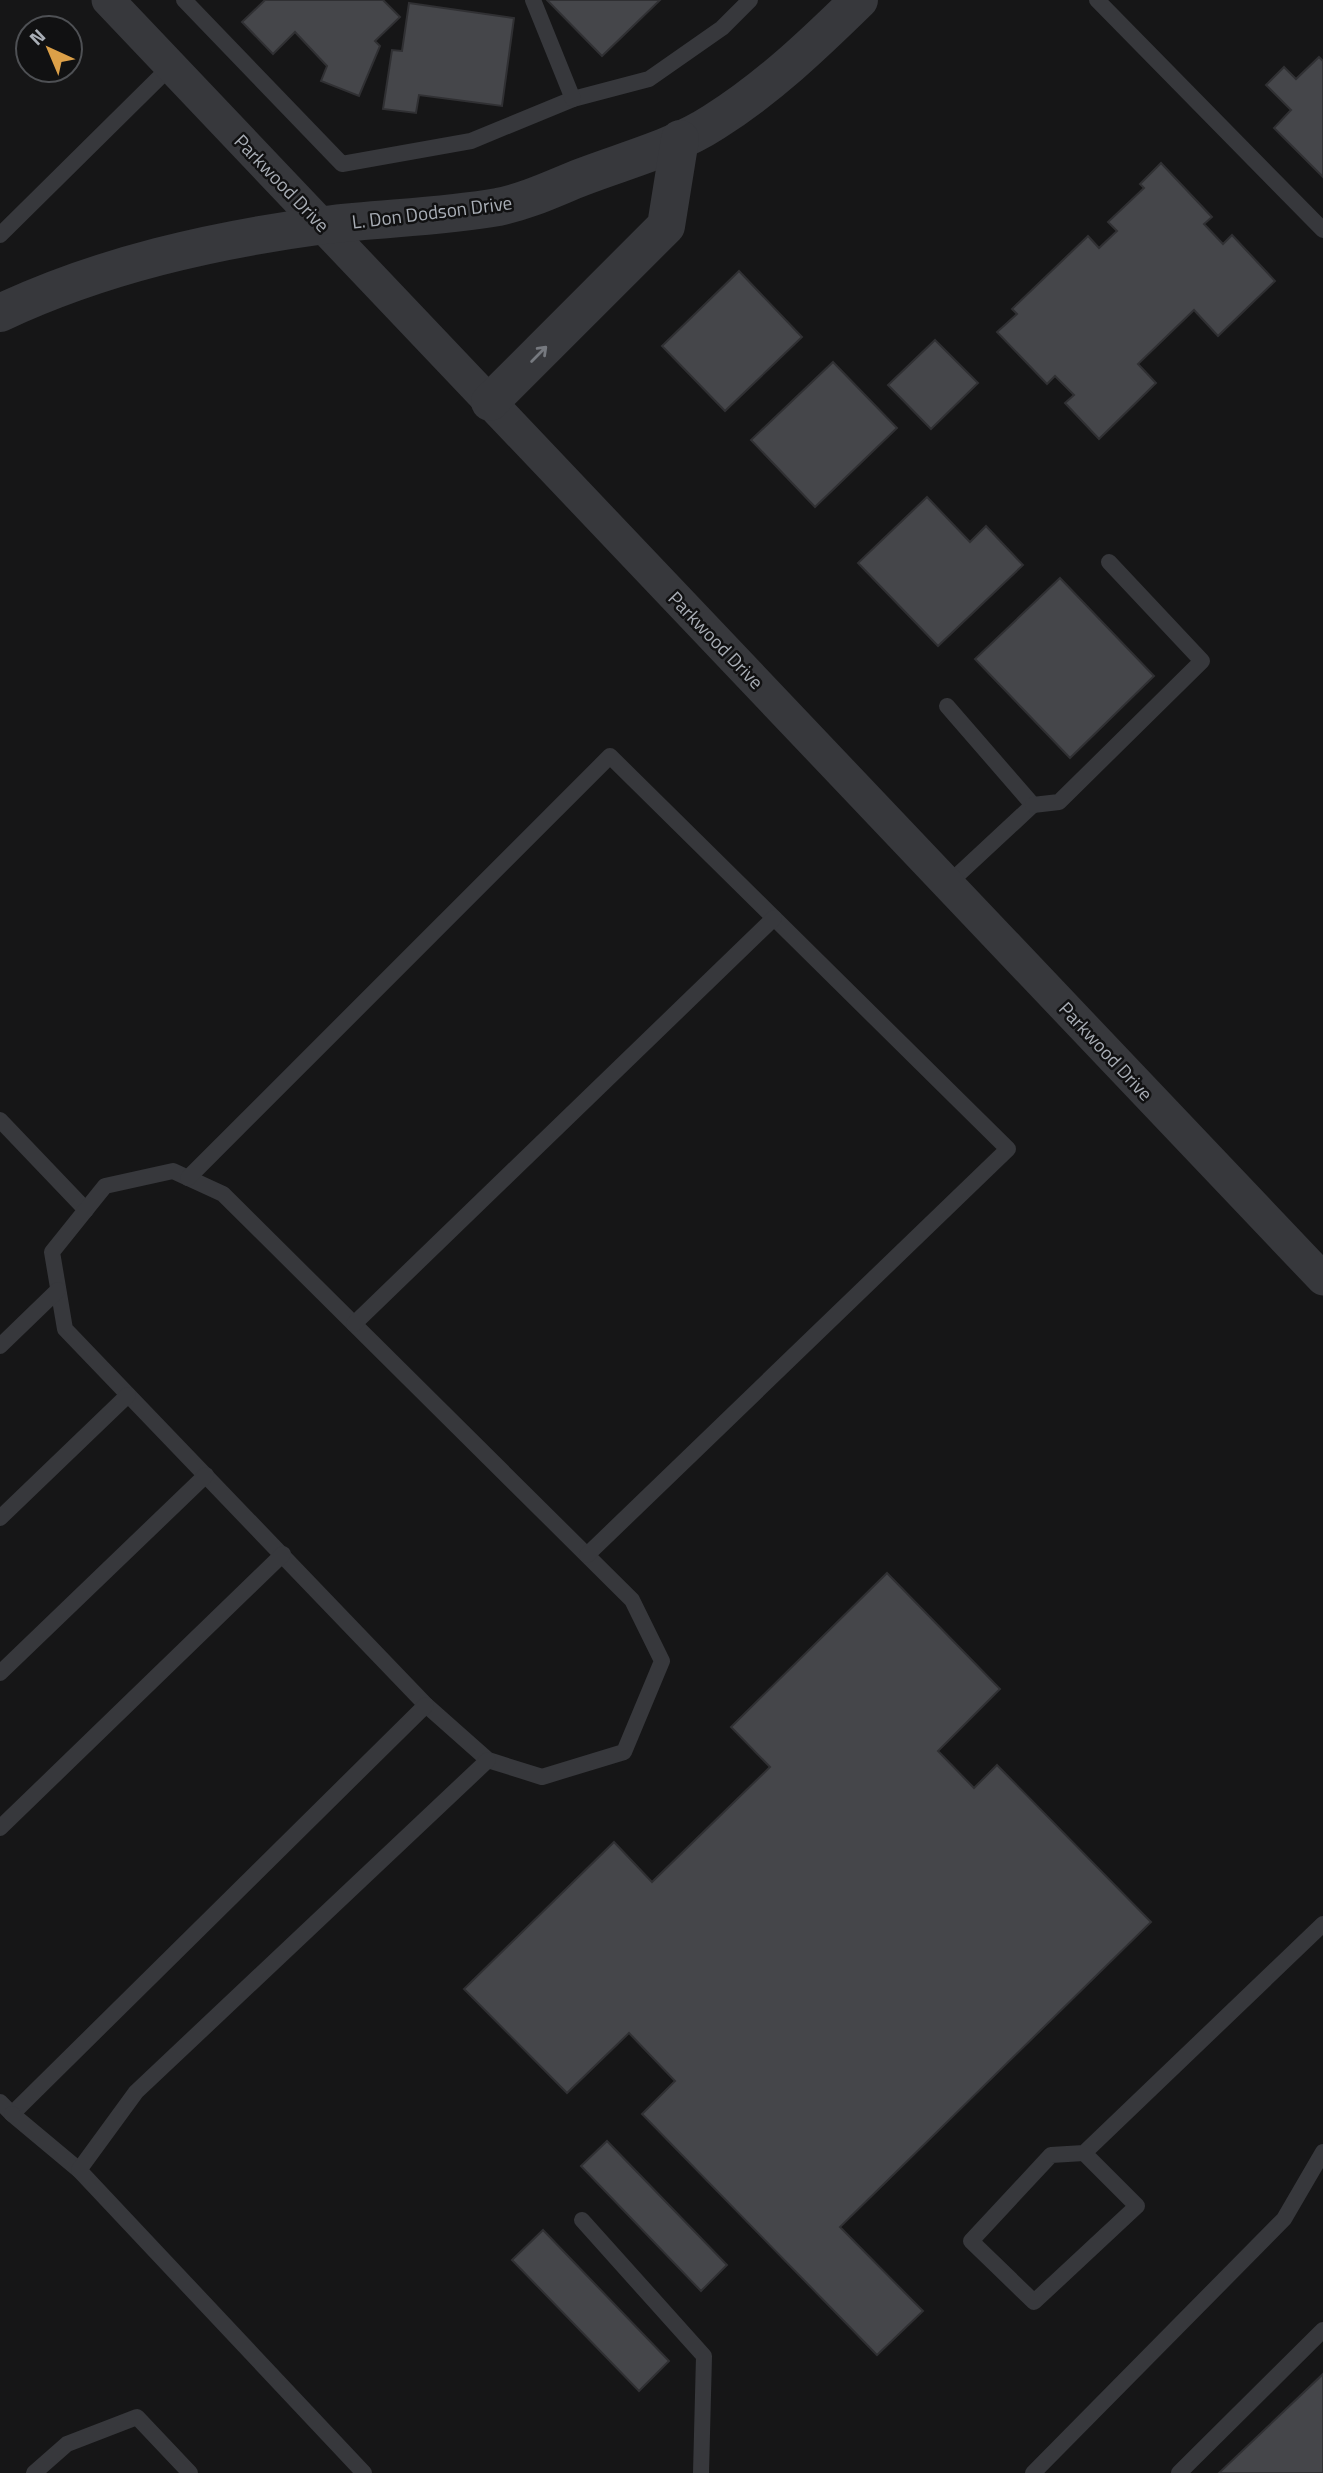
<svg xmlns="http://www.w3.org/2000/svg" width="1323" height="2473" font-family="'Titillium Web',sans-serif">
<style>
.building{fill:#45464a;stroke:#303033;stroke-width:2}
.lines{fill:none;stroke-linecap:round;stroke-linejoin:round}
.service{stroke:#37383c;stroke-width:16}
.minor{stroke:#37383c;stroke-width:33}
.tertiary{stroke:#37383c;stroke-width:38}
.oneway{stroke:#76797f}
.labels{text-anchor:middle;stroke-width:5;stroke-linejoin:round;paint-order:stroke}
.street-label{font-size:19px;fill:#a9aeb6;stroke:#111112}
</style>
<rect width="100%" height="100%" fill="#161617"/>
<g class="building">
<polygon points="265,0 383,0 400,17 375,41 380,46 359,96 321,81 327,66 295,32 273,54 242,22"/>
<polygon points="547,0 660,0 602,56"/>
<polygon points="409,3 514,18 502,106 419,95 416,113 383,109 392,50 402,51"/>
<polygon points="1319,57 1323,61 1323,177 1274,128 1291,110 1266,85 1284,67 1296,79"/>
<polygon points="1161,163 1212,217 1204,224 1223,244 1232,235 1275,281 1218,336 1194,310 1138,364 1156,383 1099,439 1065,403 1074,395 1055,376 1047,384 997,332 1017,314 1012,309 1088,236 1099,248 1117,231 1108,222 1144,188 1140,184"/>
<polygon points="739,271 802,337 725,411 662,346"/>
<polygon points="935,340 978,383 931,429 888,385"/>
<polygon points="833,362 897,428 815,507 751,440"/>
<polygon points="927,497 970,542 986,526 1023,565 938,646 858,563"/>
<polygon points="1060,578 1154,676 1070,758 975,659"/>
<polygon points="887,1573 1000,1689 938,1751 974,1788 997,1765 1151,1922 840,2227 923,2311 877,2355 642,2114 675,2081 629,2033 567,2093 464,1989 614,1842 652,1882 770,1767 731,1727"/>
<polygon points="607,2141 727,2265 701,2291 581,2166"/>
<polygon points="543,2230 669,2361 639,2391 512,2260"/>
<polygon points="1323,2374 1323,2473 1219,2473"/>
</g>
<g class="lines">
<g class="service">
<polyline points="184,0 342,164 471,141 573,99 649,79 722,28 750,0"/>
<polyline points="533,0 573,99"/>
<polyline points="1097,0 1323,230"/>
<polyline points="0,235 171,66"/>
<polyline points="947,706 1033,805 948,884"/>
<polyline points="1033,805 1059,802 1202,661 1109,562"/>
<polyline points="0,1120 86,1210"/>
<polygon points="173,1171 223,1194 632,1600 662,1661 624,1752 542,1777 488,1760 426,1705 65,1329 52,1252 105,1186"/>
<polyline points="188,1178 610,756 1008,1149 587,1555"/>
<polyline points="354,1324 774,918"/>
<polyline points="0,1346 58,1290"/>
<polyline points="0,1518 128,1395"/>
<polyline points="0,1673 206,1475"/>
<polyline points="0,1828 283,1554"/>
<polyline points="0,2102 12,2114 426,1705"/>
<polyline points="12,2114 79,2170"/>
<polyline points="1084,2153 1137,2206 1034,2302 971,2241 1051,2155 1084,2153 1323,1924"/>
<polyline points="582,2220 704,2356 701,2473"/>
<polyline points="34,2473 67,2444 137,2417 190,2473"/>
<polyline points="364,2473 79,2170 136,2092 488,1760"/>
<polyline points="1033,2473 1284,2219 1323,2152"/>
<polyline points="1179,2473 1323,2330"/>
</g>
<polyline class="minor" points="108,0 1323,1279"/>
<g class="tertiary">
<path d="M0,313C102,265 213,240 325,225C382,218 441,217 498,207C528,201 554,188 582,177C626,160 674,148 714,122C768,88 813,45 859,0"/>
<polyline points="490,402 666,226 680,139"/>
</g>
</g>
<defs><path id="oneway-shaft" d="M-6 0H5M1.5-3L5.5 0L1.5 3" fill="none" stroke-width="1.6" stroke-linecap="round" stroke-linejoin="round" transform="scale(1.75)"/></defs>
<use class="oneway" href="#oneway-shaft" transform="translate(539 354) rotate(-45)"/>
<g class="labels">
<g class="street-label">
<text transform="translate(282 183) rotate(46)" y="7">Parkwood Drive</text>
<text transform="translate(432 212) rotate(-7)" y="7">L. Don Dodson Drive</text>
<text transform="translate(716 640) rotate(46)" y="7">Parkwood Drive</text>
<text transform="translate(1106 1051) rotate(47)" y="7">Parkwood Drive</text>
</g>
</g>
<g transform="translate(49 49) rotate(316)"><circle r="33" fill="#111112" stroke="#4e5054" stroke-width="2"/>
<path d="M0-5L12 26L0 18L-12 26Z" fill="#dca048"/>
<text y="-10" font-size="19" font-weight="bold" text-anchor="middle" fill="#a9aeb6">N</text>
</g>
</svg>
